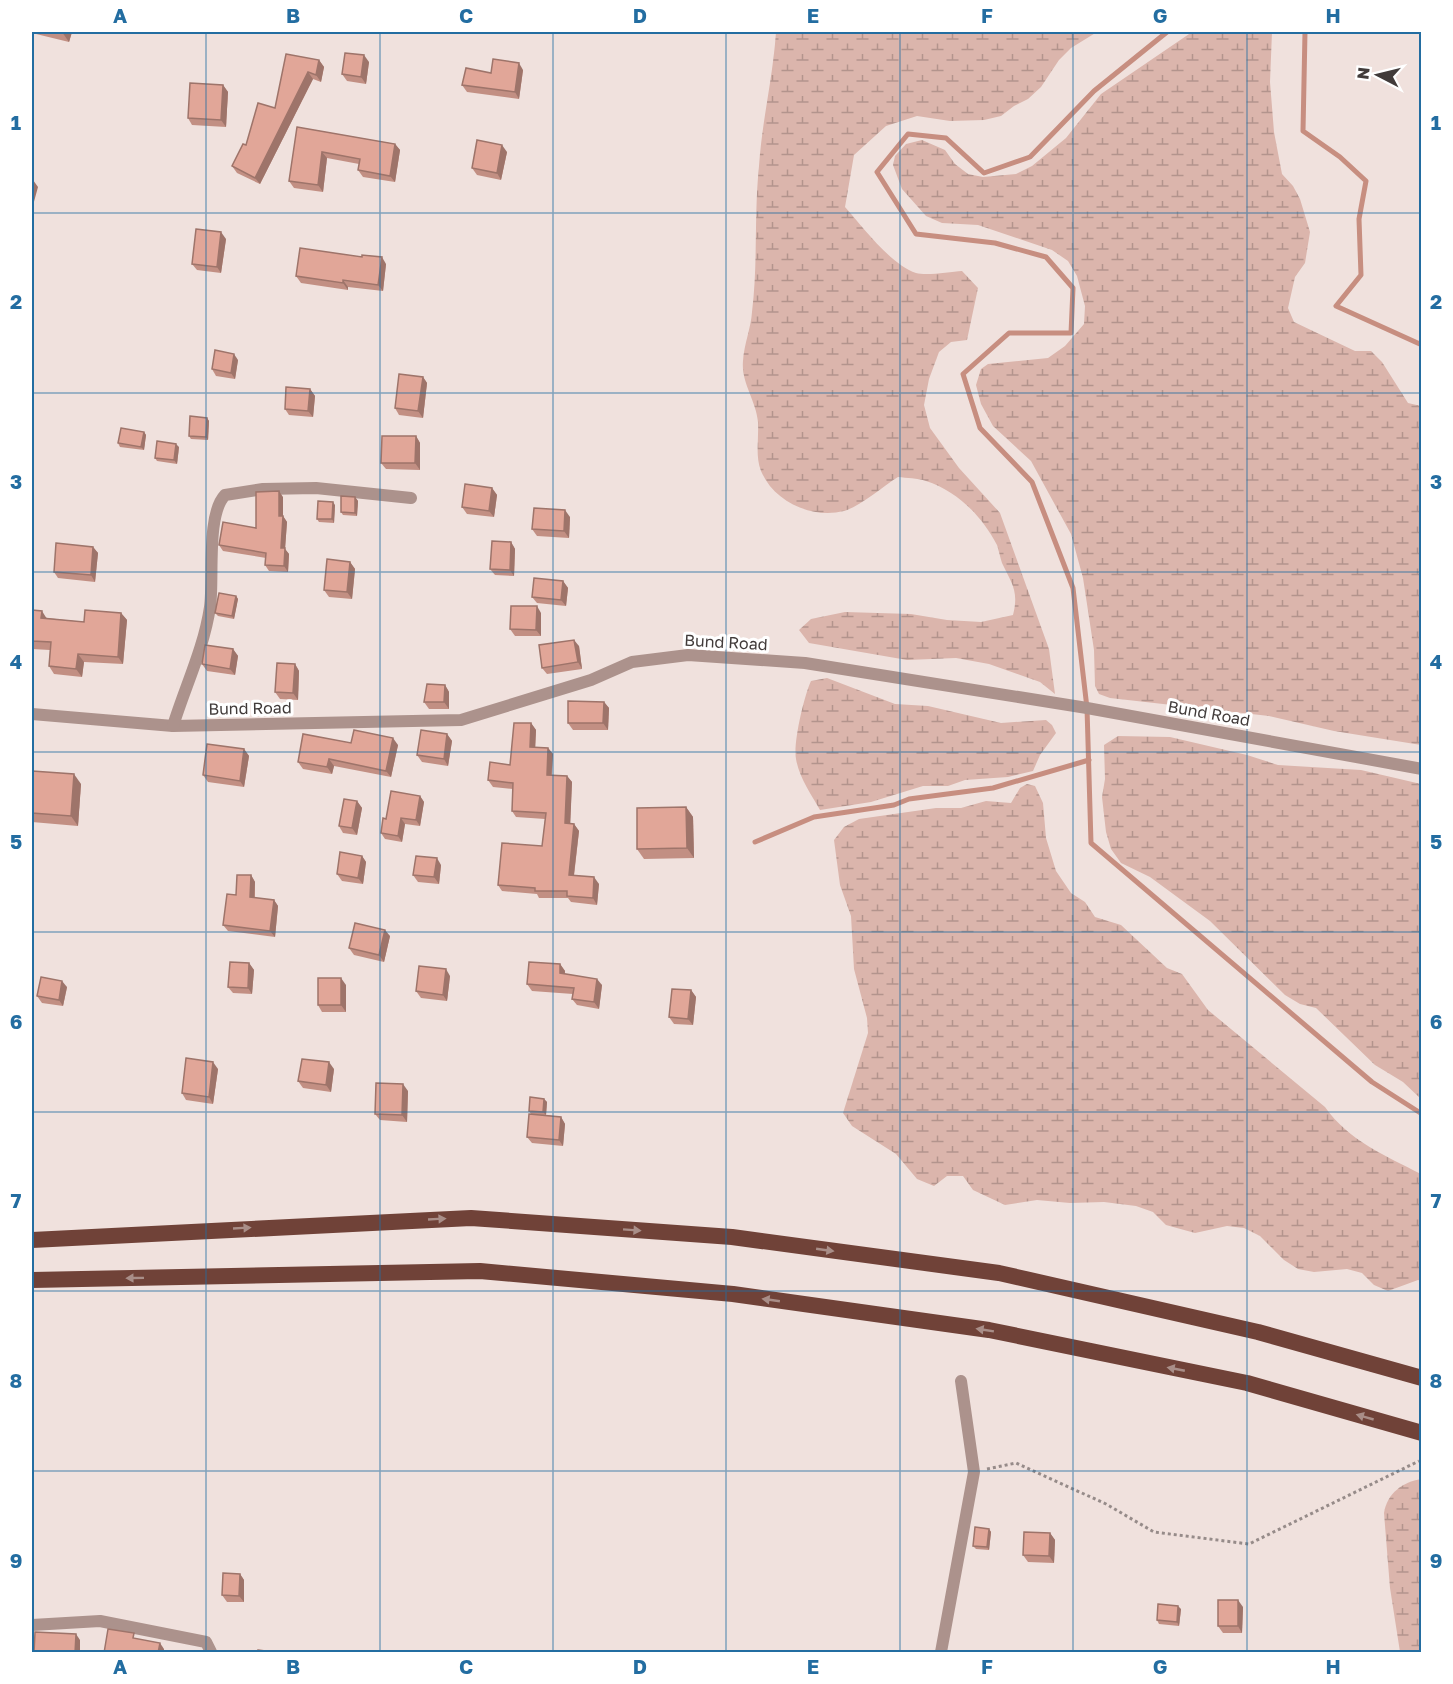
<svg xmlns="http://www.w3.org/2000/svg" width="1453" height="1684" font-family="'Golos Text',sans-serif">
<style>
.wetland{fill:url(#wetland-marsh)}
.lines{fill:none;stroke-linecap:round;stroke-linejoin:round}
.stream{stroke:#c78e80;stroke-width:5}
.path{stroke:#968b89;stroke-width:3;stroke-dasharray:3 3;stroke-linecap:butt}
.minor{stroke:#ac928c;stroke-width:12}
.trunk{stroke:#704238;stroke-width:16}
.wall{fill:#c28f83}
.shaded-wall{fill:#9e746a}
.building{fill:#e1a698;stroke:#9e746a;stroke-width:1.5}
.oneway{fill:#a98e88}
.grid{fill:none;stroke:#236da1;stroke-width:1.5;stroke-opacity:0.55}
.labels{text-anchor:middle;stroke-width:6;stroke-linejoin:round;paint-order:stroke}
.street-label{font-size:16px;fill:#413b3a;stroke:#fff}
.neatline{fill:none;stroke:#236da1;stroke-width:2}
.grid-label{font-size:20px;text-anchor:middle;font-weight:bold;fill:#236da1}
</style>
<defs>
<pattern id="wetland-marsh" width="20" height="14" patternUnits="userSpaceOnUse" patternTransform="scale(1.5)"><rect width="20" height="14" fill="#dbb5ac"/><path d="M1 5h8M5 5V1M11 12h8M15 12V8" fill="none" stroke="#b3948d"/></pattern>
</defs>
<rect width="100%" height="100%" fill="#f0e1dd"/>
<g class="wetland">
<path d="M776,32H1097L1071,48L1059,60L1041,87L1028,99L1014,106L1001,116L984,120L950,121L917,116L886,126L854,155L845,207C862,226 891,265 916,273C926,276 950,272 962,271L978,288L967,340L951,342L939,352L929,379L924,405L930,428L959,468L1000,513L1049,649L1055,694L1040,682L989,664L956,658L907,660L809,643L799,630L811,619L845,612L911,614L947,620L981,622L1013,615C1019,591 1012,584 1002,563C1000,557 999,551 997,545C982,516 957,491 926,481C917,478 907,478 898,477C882,487 861,506 844,511C812,519 774,502 761,471C755,456 759,438 758,422C756,400 741,383 743,361C744,344 751,328 752,312C758,264 754,215 759,166C762,121 773,77 776,32Z"/>
<polygon points="1192,32 1272,32 1270,82 1274,132 1282,174 1293,186 1300,199 1310,232 1305,263 1295,277 1288,308 1294,322 1355,351 1371,351 1382,362 1408,403 1421,406 1421,745 1334,731 1269,716 1110,698 1099,694 1095,686 1094,650 1083,578 1071,534 1031,461 993,426 981,404 976,385 981,369 988,364 1048,358 1065,346 1084,324 1085,306 1077,276 1068,261 1052,250 978,225 942,223 926,216 902,189 893,165 895,156 906,144 922,140 945,150 955,164 968,174 983,177 1016,174 1032,166 1066,138 1101,94"/>
<path d="M827,678L895,704L928,706L1001,723L1046,720L1052,725L1056,733L1040,755L1033,771L1008,777L965,780L948,786H923L871,802L820,810C811,794 799,777 796,759C793,743 804,696 811,681Z"/>
<polygon points="1118,736 1170,737 1247,755 1278,765 1361,770 1421,784 1421,1099 1403,1082 1375,1065 1316,1008 1300,1004 1285,995 1210,921 1150,877 1121,863 1111,849 1106,832 1102,797 1105,779 1104,745"/>
<path d="M1027,784L1035,786L1043,803L1046,838L1056,871L1071,893L1085,902L1095,917L1121,925L1167,968L1182,974L1208,1010L1325,1107C1349,1141 1386,1156 1421,1174V1281L1418,1280L1388,1291L1374,1285L1362,1273L1347,1269L1314,1272L1298,1269L1284,1260L1260,1236L1244,1228L1227,1226L1195,1233L1166,1225L1153,1212L1136,1206L1104,1202L1070,1203L1037,1200L1005,1205L973,1190L963,1176H947L934,1186L917,1179L896,1154L852,1126L843,1113L868,1033L867,1018L854,969L851,916L840,885L834,840L844,827L859,819L936,808H961L986,801L1011,803L1020,788Z"/>
<path d="M1421,1479V1652H1400L1390,1588L1384,1513C1387,1493 1403,1482 1421,1479Z"/>
</g>
<g class="lines">
<g class="stream">
<polyline points="1167,32 1094,91 1030,157 984,173 946,138 908,134 877,172 916,234 995,243 1046,257 1073,288 1071,333 1009,333 963,374 980,428 1032,482 1073,588 1087,708 1091,843 1372,1082 1422,1114"/>
<polyline points="1305,32 1303,131 1340,157 1366,181 1359,219 1361,275 1336,306 1422,345"/>
<polyline points="755,842 814,817 894,805 909,799 993,788 1089,760"/>
</g>
<polyline class="path" points="987,1469 1016,1463 1106,1504 1154,1532 1249,1544 1419,1461"/>
<g class="minor">
<polyline points="32,714 173,726 461,720 591,680 632,662 688,655 805,663 1087,708 1422,769"/>
<path d="M173,726C185,687 204,648 210,607C214,579 206,515 225,495L263,489L316,488L411,498"/>
<polyline points="32,1625 100,1621 206,1642 211,1652"/>
<polyline points="941,1652 974,1472 961,1381"/>
</g>
<g class="trunk">
<polyline points="32,1240 471,1218 732,1237 999,1273 1258,1332 1422,1378"/>
<polyline points="32,1280 480,1271 733,1294 989,1330 1247,1383 1422,1433"/>
</g>
</g>
<g class="wall">
<polygon points="32,32 72,32 69,42 32,33"/>
<polygon points="319,60 324,67 321,82 313,79 260,184 237,173 232,166 246,145 275,108"/>
<polygon points="369,62 366,84 347,81 342,74"/>
<polygon points="523,70 519,99 467,92 462,85 491,73"/>
<polygon points="223,85 228,92 226,127 192,125 188,118"/>
<polygon points="297,127 395,144 400,150 395,182 363,177 358,170 359,164 327,158 323,192 294,188 289,181"/>
<polygon points="507,152 501,180 477,175 472,168"/>
<polygon points="226,239 221,273 197,270 192,264"/>
<polygon points="386,264 383,291 348,287 348,290 301,283 296,276"/>
<polygon points="238,360 235,379 216,376 212,369"/>
<polygon points="423,377 427,383 423,418 399,415 395,408"/>
<polygon points="310,389 315,396 313,417 289,415 285,409"/>
<polygon points="207,418 209,421 208,440 191,439 189,436"/>
<polygon points="144,432 146,435 144,450 120,447 118,443"/>
<polygon points="416,436 420,443 420,470 386,469 381,463"/>
<polygon points="179,447 177,464 157,461 155,458"/>
<polygon points="492,488 497,495 494,517 467,514 462,507"/>
<polygon points="283,497 283,516 287,522 285,549 289,554 288,572 269,571 265,565 266,558 223,551 219,545 256,528"/>
<polygon points="355,497 358,501 357,516 343,515 341,512"/>
<polygon points="335,505 334,523 319,522 317,519"/>
<polygon points="570,517 569,538 537,536 532,529"/>
<polygon points="511,542 515,549 514,576 495,575 490,569"/>
<polygon points="93,547 98,553 95,582 58,578 54,572"/>
<polygon points="350,562 355,569 352,599 329,597 324,590"/>
<polygon points="563,581 568,588 566,606 537,603 532,597"/>
<polygon points="236,596 238,599 234,619 218,616 215,613"/>
<polygon points="32,610 47,618 84,622 121,613 127,620 123,664 84,662 82,677 54,674 49,666 50,650 32,649"/>
<polygon points="541,613 541,636 515,636 510,629"/>
<polygon points="579,646 582,669 547,674 542,668"/>
<polygon points="233,649 238,656 235,675 207,671 202,664"/>
<polygon points="295,664 299,671 298,700 280,699 275,692"/>
<polygon points="445,685 449,692 449,709 429,709 424,702"/>
<polygon points="604,702 609,708 608,730 573,730 568,723"/>
<polygon points="531,723 536,730 535,747 548,748 553,754 552,775 567,776 572,782 570,824 574,824 579,831 574,876 599,884 597,905 571,902 568,898 539,898 537,894 502,891 498,885 542,846 545,819 516,817 512,811 513,789 493,787 488,780 510,765"/>
<polygon points="447,734 452,741 448,766 422,762 417,755"/>
<polygon points="351,743 398,745 391,777 334,766 332,774 303,769 298,762"/>
<polygon points="244,749 249,756 244,787 208,782 203,775"/>
<polygon points="32,771 81,784 78,826 32,822"/>
<polygon points="420,796 424,802 420,826 405,824 402,842 385,839 381,833 386,819"/>
<polygon points="357,801 362,808 357,835 343,833 339,826"/>
<polygon points="686,807 693,817 694,858 644,859 637,849"/>
<polygon points="362,856 366,862 363,884 342,881 337,874"/>
<polygon points="441,865 439,884 418,882 413,875"/>
<polygon points="251,875 255,882 255,898 274,900 278,906 275,937 228,931 223,925 236,895"/>
<polygon points="390,936 384,962 354,955 349,948"/>
<polygon points="249,963 254,970 252,994 233,993 228,987"/>
<polygon points="560,964 565,971 565,974 602,985 599,1009 577,1005 572,999 573,994 532,991 527,984"/>
<polygon points="450,976 447,1001 421,998 416,991"/>
<polygon points="346,985 346,1012 322,1012 318,1005"/>
<polygon points="67,987 63,1006 42,1003 37,996"/>
<polygon points="691,990 696,997 693,1025 674,1024 669,1017"/>
<polygon points="218,1069 213,1104 186,1100 182,1093"/>
<polygon points="334,1069 331,1092 303,1088 298,1081"/>
<polygon points="408,1091 407,1122 380,1120 375,1114"/>
<polygon points="544,1099 547,1102 546,1115 561,1117 565,1124 563,1146 532,1143 527,1137 531,1114 529,1111"/>
<polygon points="989,1529 991,1532 989,1550 976,1549 973,1546"/>
<polygon points="1050,1533 1055,1540 1054,1563 1028,1562 1023,1555"/>
<polygon points="240,1574 244,1580 244,1602 227,1602 222,1595"/>
<polygon points="1243,1607 1242,1633 1223,1633 1218,1626"/>
<polygon points="1181,1609 1179,1626 1159,1624 1157,1620"/>
</g>
<g class="shaded-wall">
<polygon points="62,32 72,32 69,42"/>
<polygon points="364,55 369,62 366,84 361,77"/>
<polygon points="319,60 324,67 321,82 316,75"/>
<polygon points="519,63 523,70 519,99 515,92"/>
<polygon points="308,72 313,79 260,184 255,178"/>
<polygon points="223,85 228,92 226,127 221,120"/>
<polygon points="395,144 400,150 395,182 390,176"/>
<polygon points="502,145 507,152 501,180 497,173"/>
<polygon points="322,152 327,158 323,192 318,185"/>
<polygon points="33,180 38,187 32,209 32,186"/>
<polygon points="221,232 226,239 221,273 217,267"/>
<polygon points="382,257 386,264 383,291 378,285"/>
<polygon points="343,280 348,287 348,290 343,283"/>
<polygon points="234,354 238,360 235,379 231,373"/>
<polygon points="423,377 427,383 423,418 418,411"/>
<polygon points="310,389 315,396 313,417 308,411"/>
<polygon points="207,418 209,421 208,440 206,437"/>
<polygon points="144,432 146,435 144,450 141,447"/>
<polygon points="416,436 420,443 420,470 415,463"/>
<polygon points="176,444 179,447 177,464 174,460"/>
<polygon points="492,488 497,495 494,517 489,511"/>
<polygon points="279,491 283,497 283,517 283,516 287,522 285,549 289,554 288,572 284,566 281,548 279,516"/>
<polygon points="355,497 358,501 357,516 355,513"/>
<polygon points="333,502 335,505 334,523 332,519"/>
<polygon points="565,510 570,517 569,538 564,531"/>
<polygon points="511,542 515,549 514,576 510,570"/>
<polygon points="93,547 98,553 95,582 91,575"/>
<polygon points="350,562 355,569 352,599 347,592"/>
<polygon points="563,581 568,588 566,606 561,600"/>
<polygon points="236,596 238,599 234,619 232,616"/>
<polygon points="537,606 541,613 541,636 536,630"/>
<polygon points="42,611 47,619 41,618"/>
<polygon points="121,613 127,620 123,664 118,657"/>
<polygon points="574,640 579,646 582,669 578,662"/>
<polygon points="233,649 238,656 235,675 230,669"/>
<polygon points="78,654 84,662 82,677 76,669"/>
<polygon points="295,664 299,671 298,700 293,693"/>
<polygon points="445,685 449,692 449,709 444,702"/>
<polygon points="604,702 609,708 608,730 603,723"/>
<polygon points="531,723 536,730 535,753 530,747"/>
<polygon points="447,734 452,741 448,766 444,759"/>
<polygon points="393,738 398,745 391,777 386,771"/>
<polygon points="548,748 553,754 551,781 547,775"/>
<polygon points="244,749 249,756 244,787 240,781"/>
<polygon points="329,759 334,766 332,774 327,767"/>
<polygon points="74,774 81,784 78,826 71,816"/>
<polygon points="567,776 572,782 570,830 565,823"/>
<polygon points="420,796 424,802 420,826 416,820"/>
<polygon points="357,801 362,808 357,835 352,828"/>
<polygon points="686,807 693,817 694,858 687,848"/>
<polygon points="401,818 405,824 402,842 398,836"/>
<polygon points="574,824 579,831 573,882 569,875"/>
<polygon points="362,856 366,862 363,884 358,878"/>
<polygon points="437,858 441,865 439,884 434,877"/>
<polygon points="251,875 255,882 254,903 250,897"/>
<polygon points="594,877 599,884 597,905 593,898"/>
<polygon points="274,900 278,906 275,937 270,931"/>
<polygon points="385,930 390,936 384,962 379,955"/>
<polygon points="249,963 254,970 252,994 248,988"/>
<polygon points="560,964 565,971 564,980 560,973"/>
<polygon points="446,969 450,976 447,1001 443,995"/>
<polygon points="341,978 346,985 346,1012 341,1005"/>
<polygon points="597,979 602,985 599,1009 594,1002"/>
<polygon points="62,981 67,987 63,1006 59,1000"/>
<polygon points="691,990 696,997 693,1025 688,1019"/>
<polygon points="213,1062 218,1069 213,1104 209,1097"/>
<polygon points="329,1062 334,1069 331,1092 326,1085"/>
<polygon points="403,1084 408,1091 407,1122 402,1115"/>
<polygon points="544,1099 547,1102 546,1115 543,1112"/>
<polygon points="561,1117 565,1124 563,1146 559,1140"/>
<polygon points="989,1529 991,1532 989,1550 987,1547"/>
<polygon points="1050,1533 1055,1540 1054,1563 1049,1556"/>
<polygon points="240,1574 244,1580 244,1602 239,1596"/>
<polygon points="1238,1600 1243,1607 1242,1633 1238,1626"/>
<polygon points="1178,1606 1181,1609 1179,1626 1177,1622"/>
<polygon points="76,1634 80,1640 80,1653 75,1653"/>
<polygon points="160,1643 164,1649 164,1653 158,1653"/>
</g>
<g class="building">
<polygon points="345,53 364,55 361,77 342,74"/>
<polygon points="286,54 319,60 316,75 308,72 255,178 232,166 243,144 246,145 258,103 275,108"/>
<polygon points="493,59 519,63 515,92 462,85 466,68 491,73"/>
<polygon points="190,83 223,85 221,120 188,118"/>
<polygon points="297,127 395,144 390,176 358,170 360,159 322,152 318,185 289,181"/>
<polygon points="477,140 502,145 497,173 472,168"/>
<polygon points="196,229 221,232 217,267 192,264"/>
<polygon points="300,248 362,257 362,255 382,257 378,285 343,280 343,283 296,276"/>
<polygon points="215,350 234,354 231,373 212,369"/>
<polygon points="399,374 423,377 418,411 395,408"/>
<polygon points="286,387 310,389 308,411 285,409"/>
<polygon points="190,416 207,418 206,437 189,436"/>
<polygon points="121,428 144,432 141,447 118,443"/>
<polygon points="382,436 416,436 415,463 381,463"/>
<polygon points="157,441 176,444 174,460 155,458"/>
<polygon points="465,484 492,488 489,511 462,507"/>
<polygon points="279,491 279,516 283,516 281,548 285,548 284,566 265,565 266,553 219,545 223,522 256,528 256,492"/>
<polygon points="341,496 355,497 355,513 341,512"/>
<polygon points="318,501 333,502 332,519 317,519"/>
<polygon points="534,508 565,510 564,531 532,529"/>
<polygon points="492,541 511,542 510,570 490,569"/>
<polygon points="56,543 93,547 91,575 54,572"/>
<polygon points="327,559 350,562 347,592 324,590"/>
<polygon points="534,578 563,581 561,600 532,597"/>
<polygon points="219,593 236,596 232,616 215,613"/>
<polygon points="511,606 537,606 536,630 510,629"/>
<polygon points="32,610 42,611 41,618 84,622 85,610 121,613 118,657 78,654 76,669 49,666 51,642 32,641"/>
<polygon points="574,640 578,662 542,668 539,645"/>
<polygon points="205,645 233,649 230,669 202,664"/>
<polygon points="277,663 295,664 293,693 275,692"/>
<polygon points="427,684 445,685 444,702 424,702"/>
<polygon points="568,701 604,702 603,723 568,723"/>
<polygon points="514,723 531,723 530,747 548,748 547,775 567,776 565,823 574,824 569,875 594,877 593,898 567,896 567,891 535,891 535,888 498,885 502,843 542,846 546,813 512,811 513,783 488,780 490,762 510,765"/>
<polygon points="354,730 393,738 386,771 329,759 327,767 298,762 303,734 351,743"/>
<polygon points="421,730 447,734 444,759 417,755"/>
<polygon points="207,744 244,749 240,781 203,775"/>
<polygon points="32,771 74,774 71,816 32,813"/>
<polygon points="391,791 420,796 416,820 401,818 398,836 381,833 383,818 386,819"/>
<polygon points="344,799 357,801 352,828 339,826"/>
<polygon points="686,807 687,848 637,849 637,808"/>
<polygon points="340,852 362,856 358,878 337,874"/>
<polygon points="416,856 437,858 434,877 413,875"/>
<polygon points="237,875 251,875 250,897 274,900 270,931 223,925 227,894 236,895"/>
<polygon points="355,923 385,930 379,955 349,948"/>
<polygon points="230,962 249,963 248,988 228,987"/>
<polygon points="529,962 560,964 560,973 597,979 594,1002 572,999 574,988 527,984"/>
<polygon points="419,966 446,969 443,995 416,991"/>
<polygon points="41,977 62,981 59,1000 37,996"/>
<rect x="318" y="978" width="23" height="27"/>
<polygon points="672,989 691,990 688,1019 669,1017"/>
<polygon points="186,1058 213,1062 209,1097 182,1093"/>
<polygon points="302,1059 329,1062 326,1085 298,1081"/>
<polygon points="376,1083 403,1084 402,1115 375,1114"/>
<polygon points="530,1097 544,1099 543,1112 529,1111"/>
<polygon points="529,1114 561,1117 559,1140 527,1137"/>
<polygon points="975,1527 989,1529 987,1547 973,1546"/>
<polygon points="1024,1532 1050,1533 1049,1556 1023,1555"/>
<polygon points="223,1573 240,1574 239,1596 222,1595"/>
<rect x="1218" y="1600" width="20" height="26"/>
<polygon points="1158,1604 1178,1606 1177,1622 1157,1620"/>
<polygon points="108,1629 134,1633 133,1638 160,1643 158,1653 104,1653"/>
<polygon points="35,1632 76,1634 75,1653 34,1653"/>
<polygon points="258,1650 281,1653 258,1653"/>
</g>
<defs><path id="oneway-solid" d="M-6-.8H1V-3.2L6.5 0L1 3.2V.8H-6Z" transform="scale(1.5)"/></defs>
<g class="oneway">
<use href="#oneway-solid" transform="translate(437 1219) rotate(-3)"/>
<use href="#oneway-solid" transform="translate(242 1228) rotate(-3)"/>
<use href="#oneway-solid" transform="translate(632 1230) rotate(4)"/>
<use href="#oneway-solid" transform="translate(825 1250) rotate(8)"/>
<use href="#oneway-solid" transform="translate(135 1278) rotate(179)"/>
<use href="#oneway-solid" transform="translate(771 1300) rotate(-172)"/>
<use href="#oneway-solid" transform="translate(985 1330) rotate(-171)"/>
<use href="#oneway-solid" transform="translate(1176 1369) rotate(-169)"/>
<use href="#oneway-solid" transform="translate(1365 1417) rotate(-164)"/>
</g>
<path class="grid" d="M206,32V1652M380,32V1652M553,32V1652M726,32V1652M900,32V1652M1073,32V1652M1247,32V1652M32,213H1422M32,393H1422M32,572H1422M32,752H1422M32,932H1422M32,1112H1422M32,1291H1422M32,1471H1422"/>
<g class="labels">
<g class="street-label">
<text transform="translate(726 642) rotate(3)" y="6">Bund Road</text>
<text transform="translate(250 708) rotate(-1)" y="6">Bund Road</text>
<text transform="translate(1209 713) rotate(10)" y="6">Bund Road</text>
</g>
</g>
<rect width="1453" height="1684" fill="none" stroke="#ffffff" stroke-width="66"/>
<g transform="translate(1378 75) rotate(277)" stroke="#ffffff" stroke-width="4.5" paint-order="stroke">
<path d="M0-4.5L10 22L0 15L-10 22Z" fill="#413b3a"/>
<text y="-9" font-size="16" font-weight="bold" text-anchor="middle" fill="#413b3a">N</text>
</g>
<rect x="33" y="33" width="1387" height="1618" class="neatline"/>
<g class="grid-label">
<text x="120" y="23">A</text>
<text x="293" y="23">B</text>
<text x="466" y="23">C</text>
<text x="640" y="23">D</text>
<text x="813" y="23">E</text>
<text x="987" y="23">F</text>
<text x="1160" y="23">G</text>
<text x="1333" y="23">H</text>
<text x="16" y="130">1</text>
<text x="1436" y="130">1</text>
<text x="16" y="309">2</text>
<text x="1436" y="309">2</text>
<text x="16" y="489">3</text>
<text x="1436" y="489">3</text>
<text x="16" y="669">4</text>
<text x="1436" y="669">4</text>
<text x="16" y="849">5</text>
<text x="1436" y="849">5</text>
<text x="16" y="1029">6</text>
<text x="1436" y="1029">6</text>
<text x="16" y="1208">7</text>
<text x="1436" y="1208">7</text>
<text x="16" y="1388">8</text>
<text x="1436" y="1388">8</text>
<text x="16" y="1568">9</text>
<text x="1436" y="1568">9</text>
<text x="120" y="1674">A</text>
<text x="293" y="1674">B</text>
<text x="466" y="1674">C</text>
<text x="640" y="1674">D</text>
<text x="813" y="1674">E</text>
<text x="987" y="1674">F</text>
<text x="1160" y="1674">G</text>
<text x="1333" y="1674">H</text>
</g>
</svg>
